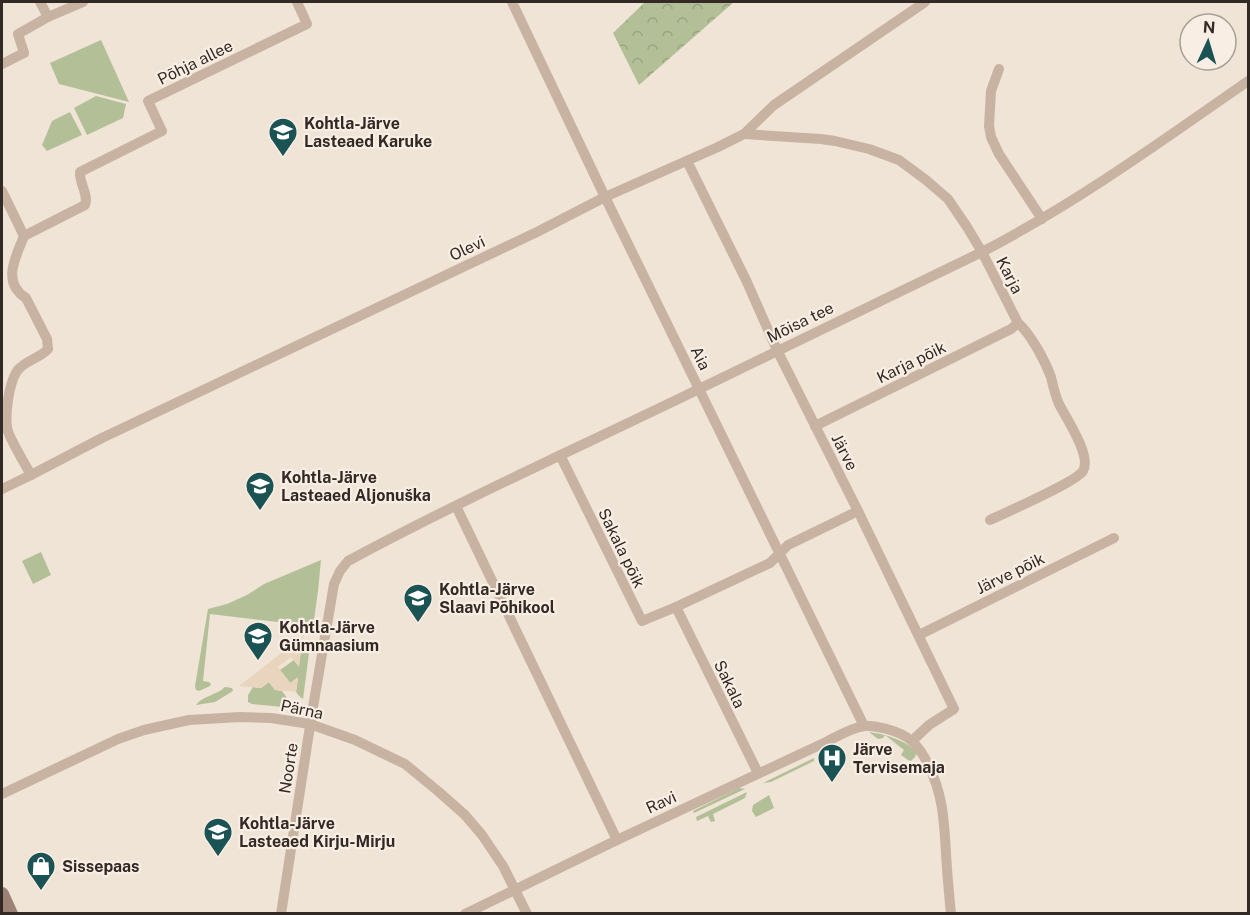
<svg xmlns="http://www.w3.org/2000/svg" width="1250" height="915" font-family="'Public Sans',sans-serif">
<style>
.green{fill:#b3bf97}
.forest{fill:url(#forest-crowns)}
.plaza{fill:#e9d4be}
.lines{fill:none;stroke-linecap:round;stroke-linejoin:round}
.street{stroke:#c8b3a3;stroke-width:10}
.secondary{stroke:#9b8275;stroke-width:14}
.labels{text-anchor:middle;stroke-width:4.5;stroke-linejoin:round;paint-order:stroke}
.street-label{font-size:16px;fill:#332925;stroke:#f8eee3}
.poi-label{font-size:16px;font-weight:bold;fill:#332925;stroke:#f8eee3;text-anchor:start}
</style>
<defs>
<pattern id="forest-crowns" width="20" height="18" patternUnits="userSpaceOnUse" patternTransform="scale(1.5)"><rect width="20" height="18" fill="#b3bf97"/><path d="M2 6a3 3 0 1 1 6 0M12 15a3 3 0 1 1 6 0" fill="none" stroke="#9aa482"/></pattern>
</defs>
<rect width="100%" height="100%" fill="#f0e4d7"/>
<g class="green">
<polygon points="101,40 129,102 59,84 50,63"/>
<polygon points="96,96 126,104 123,118 87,135 74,108"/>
<polygon points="70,112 82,135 47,151 42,145 52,121"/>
<polygon points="41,552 51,575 33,584 22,561"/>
<polygon points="321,560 318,591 313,627 303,636 304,625 210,614 203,681 209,682 211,684 210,686 199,691 196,690 195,686 208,609 227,604 247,595 264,584"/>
<polygon points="309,644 310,645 303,699 300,697 296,692 298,678 291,684 280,670 294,660 299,666 301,649"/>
<polygon points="269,682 275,690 282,691 294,707 293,708 252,704 248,702 248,695 253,687 261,688"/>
<path d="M225,687L232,688L233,691L215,702L196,705C202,696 217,695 225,687Z"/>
<path d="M869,732C884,734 907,740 917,753L915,757L911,761L908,760L901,755L904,750L885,735L883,738L878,739Z"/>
<polygon points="814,758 814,761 771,782 763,783"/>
<polygon points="739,788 745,789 694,813 693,811"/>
<polygon points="747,792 745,798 713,814 715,821 711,822 708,816 697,821 696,817"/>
<polygon points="769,795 774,808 756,817 752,811 753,805"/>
</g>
<polygon class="forest" points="645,2 734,2 639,85 613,33"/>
<polygon class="plaza" points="303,636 299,667 291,657 278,667 290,683 298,677 296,692 275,690 269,682 261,688 239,686"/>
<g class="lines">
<g class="street">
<polyline points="40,2 48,17"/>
<polyline points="512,2 605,197 864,726"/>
<polyline points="2,64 24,53 18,34 48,17 83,2"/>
<polyline points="999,69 991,91 989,126 991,137 999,154 1042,219"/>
<path d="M744,134L821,139L835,141L869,149L899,160L926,180L948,199L967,227L982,252L1018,323C1031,334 1045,361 1051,377C1053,386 1055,395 1059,404C1066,418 1092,456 1083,471C1076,482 1007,512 990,520"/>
<polyline points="687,161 746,280 777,350 858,511 954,709 929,725 912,741"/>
<polyline points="2,191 24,236"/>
<polyline points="815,426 1011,329 1018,323"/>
<polyline points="560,455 642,621 676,607 770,563 788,545 858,511"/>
<path d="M31,475C24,462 15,448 9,434C3,421 9,383 17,371C25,360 39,359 48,349L47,339L26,298C1,282 16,257 24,236L85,205C89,195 79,183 80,172L162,131L148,101L307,24L297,2"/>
<polyline points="2,489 31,475 102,438 537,232 605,197 718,147 744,134 774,105 925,2"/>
<polyline points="456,506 617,840"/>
<polyline points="676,607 758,773"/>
<polyline points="919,635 1114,538"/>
<polyline points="2,794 118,739 144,730 189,720 240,717 271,718 310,724 355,740 405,764 439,792 465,815 482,835 503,866 527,914"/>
<path d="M281,914L312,713L334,584L340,571L348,561C463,499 582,446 699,389C794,343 888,297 982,252C1076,203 1162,141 1248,81"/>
<path d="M465,914L617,840L826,742C838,736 851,728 864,726C872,725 880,728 887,729C909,735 918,744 928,764C943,795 944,819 946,853C947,873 949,893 951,914"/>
</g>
<polyline class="secondary" points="2,894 11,914"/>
</g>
<defs>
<g id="school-pin" transform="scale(1.5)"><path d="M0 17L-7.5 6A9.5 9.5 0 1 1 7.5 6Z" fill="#1b5254" stroke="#f8eee3"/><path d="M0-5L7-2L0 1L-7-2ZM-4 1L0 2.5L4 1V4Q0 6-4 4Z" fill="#fff"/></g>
<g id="hospital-pin" transform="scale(1.5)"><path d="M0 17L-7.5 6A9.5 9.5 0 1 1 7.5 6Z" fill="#1b5254" stroke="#f8eee3"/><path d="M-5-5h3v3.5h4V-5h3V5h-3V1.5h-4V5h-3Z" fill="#fff"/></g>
<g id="shop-pin" transform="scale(1.5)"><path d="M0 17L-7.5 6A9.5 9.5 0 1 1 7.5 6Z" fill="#1b5254" stroke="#f8eee3"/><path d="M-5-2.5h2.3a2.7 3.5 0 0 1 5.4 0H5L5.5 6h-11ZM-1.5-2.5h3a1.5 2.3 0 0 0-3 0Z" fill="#fff"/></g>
</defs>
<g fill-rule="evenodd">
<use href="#school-pin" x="283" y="132"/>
<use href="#school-pin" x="260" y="486"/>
<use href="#school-pin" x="418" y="598"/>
<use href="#school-pin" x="258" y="636"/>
<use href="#hospital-pin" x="832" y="758"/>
<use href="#school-pin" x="218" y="832"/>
<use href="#shop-pin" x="41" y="866"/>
</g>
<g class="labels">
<g class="street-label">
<text transform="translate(195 62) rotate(-26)" y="6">Põhja allee</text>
<text transform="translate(467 248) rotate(-25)" y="6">Olevi</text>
<text transform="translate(1010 275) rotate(63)" y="6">Karja</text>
<text transform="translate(800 322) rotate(-26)" y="6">Mõisa tee</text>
<text transform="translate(701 358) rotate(64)" y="6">Aia</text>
<text transform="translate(911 362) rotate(-26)" y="6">Karja põik</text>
<text transform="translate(845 452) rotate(63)" y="6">Järve</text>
<text transform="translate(622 548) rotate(64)" y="6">Sakala põik</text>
<text transform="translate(1010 573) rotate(-26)" y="6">Järve põik</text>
<text transform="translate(730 684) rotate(64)" y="6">Sakala</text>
<text transform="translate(302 709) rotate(12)" y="6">Pärna</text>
<text transform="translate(288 768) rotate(-81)" y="6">Noorte</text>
<text transform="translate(661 802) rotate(-25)" y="6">Ravi</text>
</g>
<g class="poi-label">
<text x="304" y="129">Kohtla-Järve<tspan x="304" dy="18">Lasteaed Karuke</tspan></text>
<text x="281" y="483">Kohtla-Järve<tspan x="281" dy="18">Lasteaed Aljonuška</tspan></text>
<text x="439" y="595">Kohtla-Järve<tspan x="439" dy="18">Slaavi Põhikool</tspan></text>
<text x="279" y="633">Kohtla-Järve<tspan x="279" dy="18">Gümnaasium</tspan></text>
<text x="853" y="755">Järve<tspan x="853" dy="18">Tervisemaja</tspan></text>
<text x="239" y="829">Kohtla-Järve<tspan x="239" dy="18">Lasteaed Kirju-Mirju</tspan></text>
<text x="62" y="872">Sissepaas</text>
</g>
</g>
<rect width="1250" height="915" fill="none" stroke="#332925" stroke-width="6"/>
<g transform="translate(1208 42) rotate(4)"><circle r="28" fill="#f8eee3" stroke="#a99f97" stroke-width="1.5"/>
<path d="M0-4.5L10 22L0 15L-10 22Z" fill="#1b5254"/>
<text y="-9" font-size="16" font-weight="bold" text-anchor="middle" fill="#332925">N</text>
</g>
</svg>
